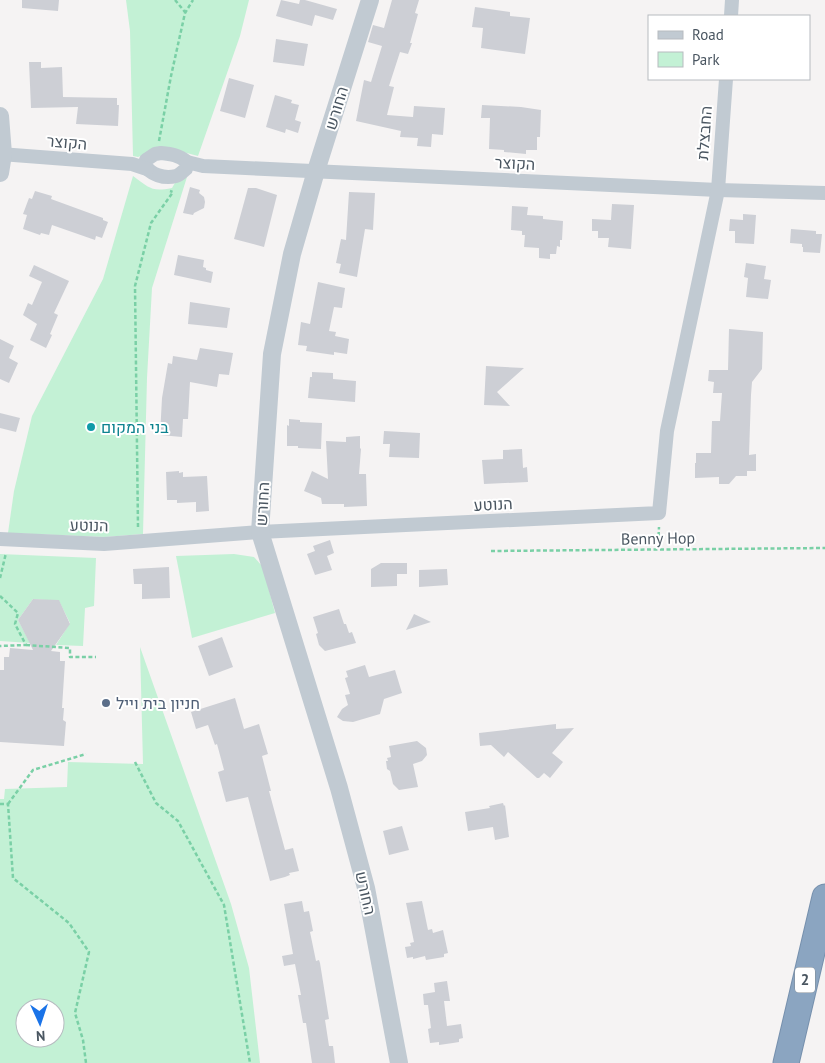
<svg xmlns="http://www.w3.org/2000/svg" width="825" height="1063" font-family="'PT Sans',Heebo,sans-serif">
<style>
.green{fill:#c3f1d5;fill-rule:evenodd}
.building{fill:#cdcfd5}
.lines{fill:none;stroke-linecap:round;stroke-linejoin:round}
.motorway-casing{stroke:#7690ad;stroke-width:27}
.path{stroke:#7ad0a6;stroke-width:2.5;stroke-dasharray:4 2.5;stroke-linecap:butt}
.minor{stroke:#c1cad2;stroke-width:14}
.tertiary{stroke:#c1cad2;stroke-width:18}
.motorway{stroke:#8ba5c1;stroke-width:25}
.culture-dot{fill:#0f9aa8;stroke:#fff;stroke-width:2}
.service-dot{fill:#5c6f8a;stroke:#fff;stroke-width:2}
.labels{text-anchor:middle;stroke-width:4;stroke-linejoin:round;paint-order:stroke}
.shield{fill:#fff;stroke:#808990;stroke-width:1}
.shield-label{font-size:15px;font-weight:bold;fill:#4a5661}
.street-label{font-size:16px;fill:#4a5661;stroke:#fff}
.culture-label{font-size:16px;fill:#0d838f;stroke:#fff;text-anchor:start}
.service-label{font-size:16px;fill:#4e5e75;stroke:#fff;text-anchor:start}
</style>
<rect width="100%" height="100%" fill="#f5f3f3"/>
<g class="green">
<polygon points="126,0 249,0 240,36 198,156 183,152 146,154 138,157 133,156 130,31"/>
<path d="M133,176C150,188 151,192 172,188L176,181L187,177L152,288L147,378L143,534L105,537L8,533L14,491L32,416L103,279Z"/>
<polygon points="0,554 96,558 94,606 85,608 83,646 56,645 70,623 59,601 33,599 18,620 30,643 0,641"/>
<polygon points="234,554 254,557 263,567 275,613 192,638 176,556"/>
<path d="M140,647L231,904L249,968L260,1063H0V799H4L5,789L67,787L68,762L143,764ZM25,1008H55V1038H25Z"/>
</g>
<g class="building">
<polygon points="22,0 59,0 58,11 22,8"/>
<polygon points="281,0 299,4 300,0 305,0 337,9 333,20 315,15 312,26 276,16"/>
<polygon points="392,0 419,0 415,13 418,14 410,43 412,43 408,54 400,52 389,86 394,87 387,115 413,117 414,106 445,108 443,135 432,134 431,147 417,146 418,138 400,137 401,131 356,121 364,80 371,82 382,46 368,42 373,25 384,28"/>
<polygon points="475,7 510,12 510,16 530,18 525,54 481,48 483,28 472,27"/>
<polygon points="276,39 308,44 304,66 273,62"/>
<polygon points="29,62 41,62 41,68 62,67 63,97 117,98 117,105 119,105 118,126 76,124 78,107 31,108"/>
<polygon points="229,78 254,85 245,118 220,111"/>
<polygon points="275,95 292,100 291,103 299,105 295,120 301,122 298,133 286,129 285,133 266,127"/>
<polygon points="482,105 521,107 541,110 540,137 537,137 537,150 526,150 526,154 504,152 504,150 489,149 490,118 481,118"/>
<polygon points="190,187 200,190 199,193 204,197 205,202 204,208 194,213 193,215 183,213"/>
<polygon points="248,188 256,188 277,195 264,247 234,239"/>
<polygon points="35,191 52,196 51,199 103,218 103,220 108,222 102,238 96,236 95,240 52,225 49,235 41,233 40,235 23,229 27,215 23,214 29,198 32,199"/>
<polygon points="349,192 375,193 373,230 365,229 357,277 339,273 341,264 336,263 341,239 346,240"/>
<polygon points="612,204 634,205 631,249 608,247 609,238 598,238 598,231 592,231 592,219 611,220"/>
<polygon points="512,206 528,207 527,215 543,216 543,219 563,221 562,240 560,240 560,247 557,246 556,254 550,254 550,259 539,258 539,248 524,247 525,235 522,235 522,231 511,230"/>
<polygon points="743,214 756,215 754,244 735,243 735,231 729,231 730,219 743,220"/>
<polygon points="791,229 816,231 816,234 822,234 820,253 803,252 803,247 802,247 802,244 790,243"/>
<polygon points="178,255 204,260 203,267 206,268 206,270 213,272 211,283 174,275"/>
<polygon points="746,263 766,266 764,279 771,280 768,299 746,297 748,278 744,277"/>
<polygon points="34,265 69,281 54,313 58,315 50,334 52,335 46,348 30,340 37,324 23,315 28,303 32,305 42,282 29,276"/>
<polygon points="318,282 345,288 342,308 334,307 329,331 336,332 335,336 349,339 347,354 334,352 334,355 306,351 307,346 298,345 301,322 310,324"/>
<polygon points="190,302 230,308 227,328 188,324"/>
<polygon points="729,329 763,332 762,369 752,382 751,395 749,455 756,454 756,471 747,471 747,476 736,476 729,484 719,484 719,477 695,478 695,463 696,463 696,453 711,453 712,421 720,421 722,393 713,393 714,382 708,381 709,370 728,370"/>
<polygon points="0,339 14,346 9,358 18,363 9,383 0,379"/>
<polygon points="200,348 233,353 229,375 219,374 217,387 190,382 188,419 183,419 182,437 160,435 162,398 168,363 172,364 173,356 197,360"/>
<polygon points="486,366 524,368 497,392 510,406 484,405"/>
<polygon points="312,372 333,373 333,379 356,381 355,402 308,398 310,377 312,377"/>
<polygon points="0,413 20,418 16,432 0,428"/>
<polygon points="289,419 300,420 300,422 322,423 321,449 298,448 298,446 287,446 287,425 289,426"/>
<polygon points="384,431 420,433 419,458 389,457 390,444 383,444"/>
<polygon points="360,436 360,448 361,449 359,474 366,474 367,506 344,507 344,504 322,504 321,498 304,491 312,471 328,479 326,441 346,442 346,437"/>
<polygon points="522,449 523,468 527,467 528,482 484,484 482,460 503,459 503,450"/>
<polygon points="179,471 179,473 183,472 183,477 207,476 209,511 196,512 196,502 177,503 177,500 167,500 166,472"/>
<polygon points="330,540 334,553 327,556 332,570 315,575 307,554 315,551 313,546"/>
<polygon points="381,563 407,563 407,574 397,574 397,586 371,587 371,569"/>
<polygon points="169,567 170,598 142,599 142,584 134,584 133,569"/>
<polygon points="447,569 448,585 419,587 419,570"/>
<polygon points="33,599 59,600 70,624 51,651 60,652 60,661 65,661 62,708 64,708 63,720 66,722 64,746 0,742 0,670 4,670 4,657 9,657 10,648 33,650 18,620"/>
<polygon points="339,609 344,624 346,624 349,633 352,632 356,643 325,651 319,645 316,634 318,633 313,617"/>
<polygon points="414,614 431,622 406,630"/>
<polygon points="222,637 233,667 209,676 198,646"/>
<polygon points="365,665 369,677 395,670 402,693 384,699 380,714 353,722 343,721 337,717 342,709 348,705 345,695 350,694 345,678 348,677 346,671"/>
<polygon points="235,698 244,729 259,724 268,754 262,756 271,791 269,791 285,850 293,848 299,871 289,873 290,875 285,877 270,881 248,797 226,802 218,772 224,770 217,744 215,745 208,725 196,729 191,712"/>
<polygon points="556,724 556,729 574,728 552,753 563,762 550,778 544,773 539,778 537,778 508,752 504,757 491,745 480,746 479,733"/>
<polygon points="417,741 426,748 427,755 422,761 413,764 418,787 399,790 393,784 390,771 387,769 386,761 388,761 387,758 391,757 389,746"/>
<polygon points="503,803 504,806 505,805 509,837 495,840 493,827 468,831 465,812 490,808 489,806"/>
<polygon points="402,826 409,850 389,855 383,831"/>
<polygon points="302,901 304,912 309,911 313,931 310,932 316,961 319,960 320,963 329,1019 325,1020 329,1046 333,1046 335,1063 312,1063 306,1023 303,1023 298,995 301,995 295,964 284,966 282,956 293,954 284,904"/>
<polygon points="422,901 428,930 432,929 433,933 443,930 448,953 444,954 444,957 426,960 425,956 413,959 413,957 407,958 405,947 411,946 410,943 414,942 406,903"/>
<polygon points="447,981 450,1001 444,1001 447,1026 461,1024 463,1038 459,1039 459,1042 453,1043 439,1045 439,1042 430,1043 428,1029 431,1028 428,1005 424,1005 423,994 435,992 434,983"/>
</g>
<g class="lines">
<g class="motorway-casing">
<polyline id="motorway" points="786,1063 825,897"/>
</g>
<g class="path">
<polyline points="175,0 185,12"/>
<polyline points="159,141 171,76 185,13 193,0"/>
<polyline points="138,527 135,286 151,223 173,192 170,191"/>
<polyline points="658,549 659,527"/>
<polyline points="491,551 825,548"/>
<polyline points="0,578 6,553"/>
<polyline points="0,596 18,613 15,624 26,645 0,646"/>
<polyline points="26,645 70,648 70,657 96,657"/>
<polyline points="135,762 156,803 178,821 224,905 250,1063"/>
<polyline points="0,804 8,804 13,878 69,923 89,952 75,1013 83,1040 86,1063"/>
<polyline points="8,804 33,770 86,754"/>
</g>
<g class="minor">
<polyline points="731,16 732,0"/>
<path d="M161,153C171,154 179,155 187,162L186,169C183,171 180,175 176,176C165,179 149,175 145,164L146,160L155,154Z"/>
<polyline points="0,154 132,164 147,169"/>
<polyline points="187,162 203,166 718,190 825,193"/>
<polyline points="0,539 104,544 260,532 659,513 667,431 718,190 726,79"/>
</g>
<g class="tertiary">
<polyline points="370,0 316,171 292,254 272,354 260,532 339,788 366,888 399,1063"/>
<polyline points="0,116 3,154 0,173"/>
</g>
<use href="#motorway" class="motorway"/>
</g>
<circle class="culture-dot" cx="91" cy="427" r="5"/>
<circle class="service-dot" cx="106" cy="703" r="5"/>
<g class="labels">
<rect class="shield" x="795" y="967.5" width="20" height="25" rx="4"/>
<g class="shield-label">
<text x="805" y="985">2</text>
</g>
<g class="street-label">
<text transform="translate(336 108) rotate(-73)" y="6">החורש</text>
<text transform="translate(704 133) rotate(-86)" y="6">החבצלת</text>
<text transform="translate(67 142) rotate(5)" y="6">הקוצר</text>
<text transform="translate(515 163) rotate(3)" y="6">הקוצר</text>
<text transform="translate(262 504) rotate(-87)" y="6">החורש</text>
<text transform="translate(493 504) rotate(-3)" y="6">הנוטע</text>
<text transform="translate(89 525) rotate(1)" y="6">הנוטע</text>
<text transform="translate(658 538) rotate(-1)" y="6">Benny Hop</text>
<text transform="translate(366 893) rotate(77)" y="6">החורש</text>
</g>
<g class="culture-label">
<text x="101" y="433">בני המקום</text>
</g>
<g class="service-label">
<text x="116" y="709">חניון בית וייל</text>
</g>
</g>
<rect x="648" y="15" width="162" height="65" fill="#ffffff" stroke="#b7bbc0"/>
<rect x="658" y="31" width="25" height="8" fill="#c1cad2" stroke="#b7bbc0"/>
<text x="692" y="40" font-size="15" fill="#4a5661">Road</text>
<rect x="658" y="52" width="25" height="15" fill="#c3f1d5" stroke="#b7bbc0"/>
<text x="692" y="65" font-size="15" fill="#4a5661">Park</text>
<g transform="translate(40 1023) rotate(177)"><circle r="24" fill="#ffffff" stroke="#b7bbc0"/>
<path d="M0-4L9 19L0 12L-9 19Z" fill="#1a73e8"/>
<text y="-8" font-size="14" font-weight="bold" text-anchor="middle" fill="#4a5661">N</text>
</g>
</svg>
